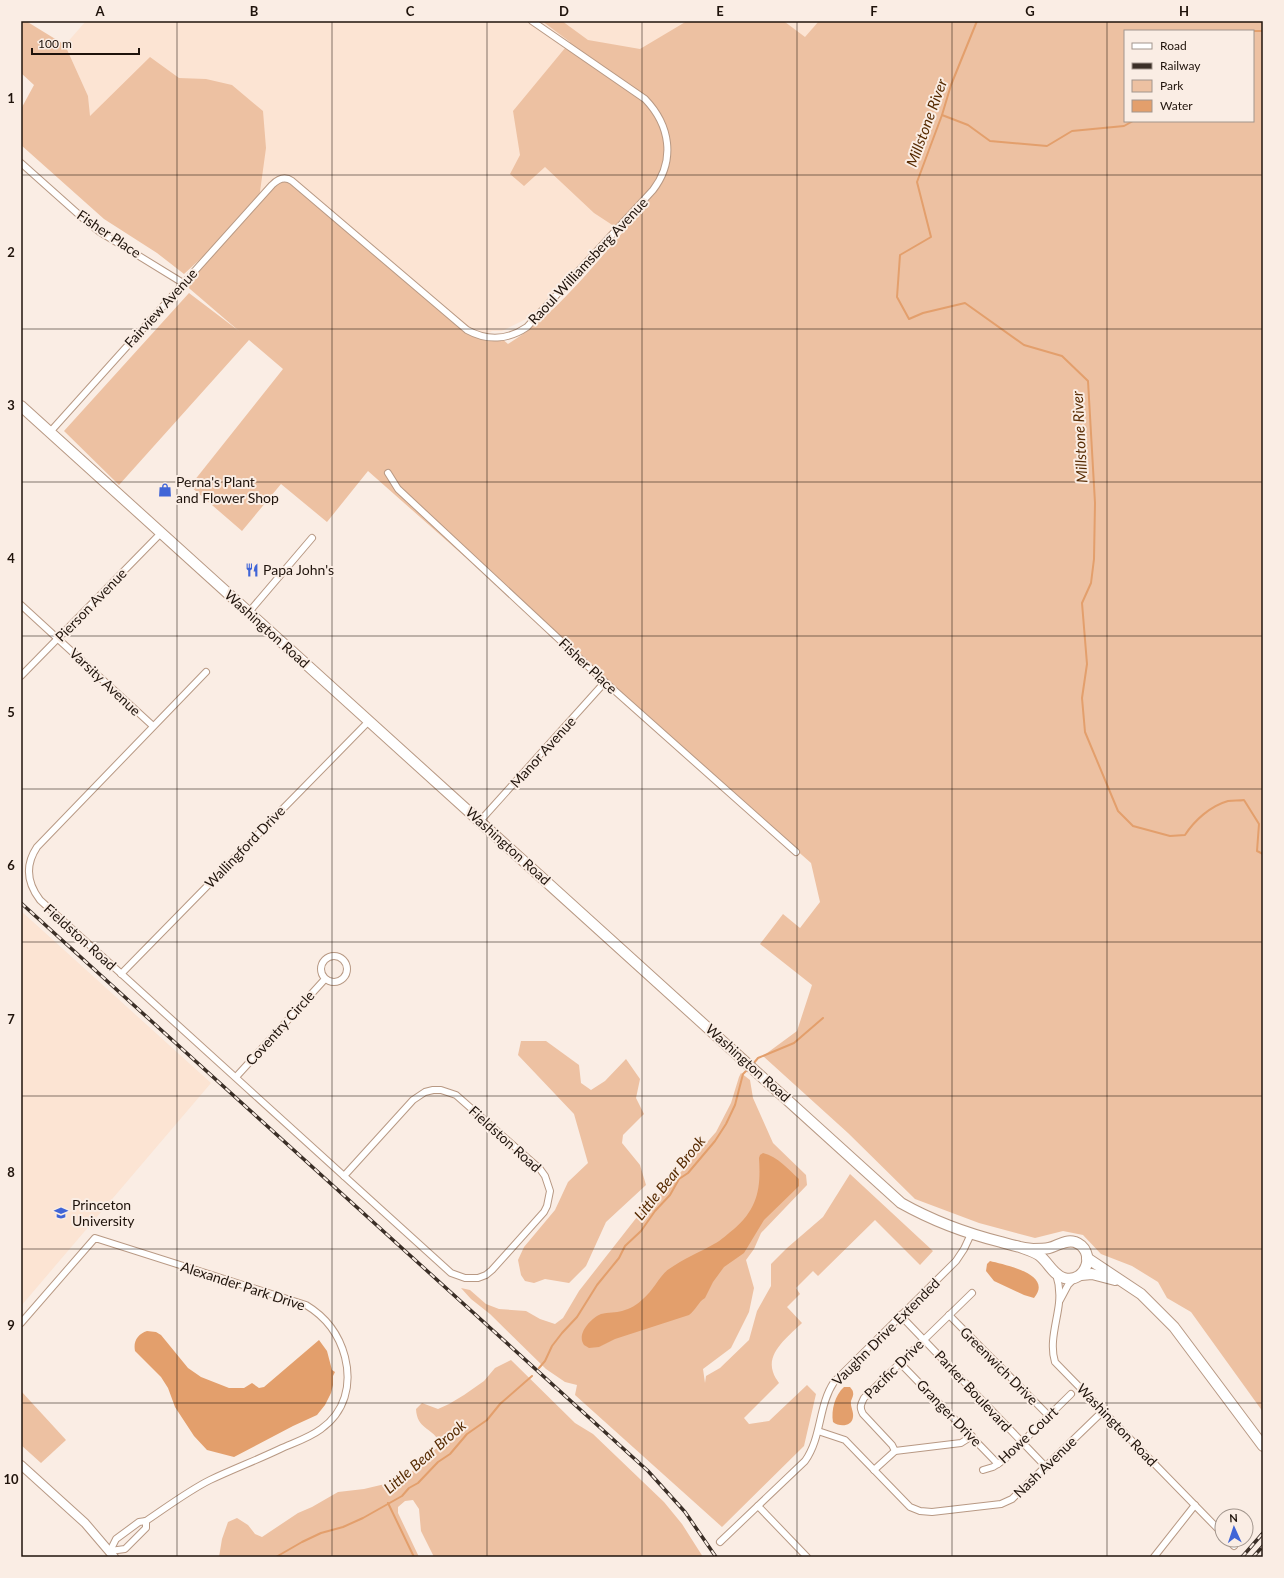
<svg xmlns="http://www.w3.org/2000/svg" width="1284" height="1578" font-family="Lato,sans-serif">
<style>
.built{fill:#fce4d3}
.green{fill:#edc1a2;fill-rule:evenodd}
.water{fill:#e39f6c}
.lines{fill:none;stroke-linecap:round;stroke-linejoin:round}
.stream{stroke:#e39f6c;stroke-width:2}
.minor-casing{stroke:#b89984;stroke-width:8}
.tertiary-casing{stroke:#b89984;stroke-width:10}
.primary-casing{stroke:#b89984;stroke-width:12}
.minor{stroke:#fff;stroke-width:6}
.tertiary{stroke:#fff;stroke-width:8}
.primary{stroke:#fff;stroke-width:10}
.rail-casing{stroke:#3b2f27;stroke-width:3.5}
.rail{stroke:#faede4;stroke-width:2;stroke-dasharray:6;stroke-linecap:butt}
.grid{fill:none;stroke:#1f130b;stroke-width:1;stroke-opacity:0.55}
.labels{text-anchor:middle;stroke-width:4;stroke-linejoin:round;paint-order:stroke}
.street-label{font-size:14px;fill:#1f130b;stroke:#faede4}
.poi-label{font-size:14px;fill:#1f130b;stroke:#faede4;text-anchor:start}
.water-label{font-size:15px;font-style:italic;fill:#572b02;stroke:#faede4}
.neatline{fill:none;stroke:#1f130b;stroke-width:1.5}
.grid-label{font-size:13px;text-anchor:middle;font-weight:bold;fill:#1f130b}
</style>
<rect width="100%" height="100%" fill="#faede4"/>
<g class="built">
<polygon points="86,21 905,21 678,156 536,314 502,331 492,331 482,337 326,209 259,199 90,127 88,96 65,45"/>
<polygon points="21,911 211,1083 21,1306"/>
</g>
<g class="green">
<path d="M21,21H26L65,45L88,96L90,116L150,57L179,78L206,79L232,85L263,111L266,148L259,199L284,178L326,209L482,337L501,338L508,344C554,316 588,272 623,232L594,213L545,167L524,186L510,174L520,155L513,111L570,42L542,21H562L588,40L640,49L687,21L785,22L805,37L819,21H1263V1412L1191,1312L1167,1298L1158,1282L1132,1266L1101,1254L1083,1235L1063,1231L1035,1238L979,1223L915,1199L848,1133L763,1056L797,1031L812,985L760,944L783,914L800,928L820,902L811,863L368,471L327,522L281,484L242,531L190,486L283,369L249,340L119,485L64,431L189,293L239,331L183,283L220,241L184,274L157,253L104,219L21,145V109L34,85L21,73ZM1125,31H1253V121H1125Z"/>
<polygon points="521,1041 546,1041 579,1065 581,1083 591,1090 605,1081 626,1059 640,1079 636,1098 644,1114 623,1135 622,1143 640,1165 646,1185 606,1222 586,1266 569,1283 545,1279 534,1283 525,1281 521,1275 518,1260 524,1247 555,1210 568,1182 588,1163 574,1114 518,1055"/>
<path d="M741,1073L750,1080L753,1098L773,1143L806,1175L807,1185L761,1233L754,1249L746,1260L754,1288L749,1312L731,1348L703,1369L705,1383L706,1376L720,1368L749,1340L757,1311L771,1286V1264L787,1248L823,1217L850,1174L933,1251L920,1265L875,1220L818,1276L813,1271L796,1288L800,1294L787,1307L802,1323C790,1335 766,1352 773,1372C774,1376 777,1380 779,1383L744,1418L749,1424L769,1421L807,1385L816,1394L804,1446L722,1527L575,1395L577,1385L565,1382L546,1369L490,1314L471,1299L461,1288L470,1290L486,1304L499,1309L526,1311L540,1319L555,1324L563,1318L579,1291L644,1208L666,1189L716,1132L731,1103L739,1077Z"/>
<path d="M511,1360L575,1423L593,1434L664,1502L682,1524L703,1557H434L421,1531L419,1509L413,1500L405,1501L398,1507V1513L419,1557H219L222,1539L228,1522L237,1518L248,1525L255,1534L262,1537L298,1513L312,1507L338,1492L364,1489L385,1484L395,1490L416,1467L419,1461L437,1448L439,1441C431,1427 417,1429 416,1409L422,1403L438,1409L449,1404L464,1395L484,1381L495,1368Z"/>
<polygon points="21,1391 66,1440 41,1463 21,1445"/>
</g>
<g class="water">
<path d="M763,1153C778,1157 788,1169 799,1179V1186L764,1220L744,1253L724,1267L713,1282L705,1298C699,1301 695,1311 689,1315L615,1339L599,1347L589,1348L584,1345C576,1334 591,1318 601,1314C608,1312 616,1313 622,1311C630,1309 638,1304 643,1299C653,1291 660,1275 669,1269C683,1259 700,1252 714,1244C722,1240 727,1234 734,1229C758,1208 761,1188 759,1158L760,1155Z"/>
<path d="M990,1261C1005,1265 1054,1274 1034,1298L1024,1295L994,1281L986,1271L987,1264Z"/>
<path d="M147,1331L156,1332L161,1335L188,1368L201,1377L229,1388H244L252,1383L259,1388L264,1387L319,1340L327,1351L332,1370L335,1372L333,1376V1385L331,1393L325,1405L317,1415L293,1426L234,1457L207,1450L194,1436L175,1407L168,1388L161,1377L135,1351C133,1341 138,1334 147,1331Z"/>
<path d="M844,1387H850C851,1389 853,1390 853,1392C854,1395 852,1398 851,1401C850,1406 854,1412 853,1417C852,1427 839,1427 833,1422C831,1410 835,1395 844,1387Z"/>
</g>
<g class="lines">
<g class="stream">
<path d="M977,21L951,85L942,115L917,182L931,237L900,255L897,297L909,319L923,313L965,303L1024,345L1062,356L1088,381L1095,503L1094,559L1091,583L1082,603L1087,664L1082,698L1085,732L1118,811L1133,826L1170,836L1185,835C1194,821 1210,806 1228,801C1233,800 1239,801 1244,800L1259,824L1257,851L1263,854"/>
<polyline points="1252,31 1263,31"/>
<polyline points="942,115 968,125 990,141 1047,146 1072,131 1124,126 1133,121"/>
<polyline points="753,1064 758,1058 794,1043 823,1018"/>
<polyline points="539,1368 545,1361 552,1346 562,1333 577,1317 597,1285 619,1258 625,1246 641,1231 655,1211 670,1195 679,1179 688,1173 715,1141 726,1124 735,1105 743,1074 748,1069"/>
<polyline points="388,1503 414,1557"/>
<polyline points="276,1557 302,1542 321,1533 343,1527 363,1518 402,1496 409,1488 418,1483 438,1462 450,1454 467,1434 487,1420 500,1404 532,1376"/>
</g>
<g class="minor-casing">
<g id="minor">
<polyline points="21,163 86,221 100,232 183,283"/>
<path d="M50,432L272,185C278,179 285,176 292,181L467,330C487,341 508,340 527,327L653,190C676,160 670,125 645,99L532,21"/>
<polyline points="388,473 398,489 605,682 796,852"/>
<polyline points="21,605 153,726"/>
<polyline points="249,612 312,538"/>
<path d="M206,672L37,847C25,865 27,883 40,900L344,1176"/>
<polyline points="21,676 161,533"/>
<polyline points="480,821 605,682"/>
<circle cx="334" cy="969" r="13"/>
<polyline points="121,974 369,721"/>
<polyline points="236,1077 325,979"/>
<polygon points="433,1090 441,1090 456,1095 540,1169 545,1176 550,1191 547,1206 544,1212 492,1270 486,1275 478,1278 465,1278 451,1273 344,1176 413,1100 425,1092"/>
<path d="M1056,1274C1059,1283 1060,1293 1059,1303C1057,1322 1049,1343 1055,1362L1222,1533"/>
<polyline points="1060,1300 1068,1285 1075,1278"/>
<polyline points="900,1315 1046,1467"/>
<polyline points="949,1315 1049,1416"/>
<path d="M21,1323L95,1238L306,1305C326,1317 339,1334 345,1357C352,1385 345,1412 321,1429C309,1438 293,1443 280,1449C257,1460 233,1469 210,1480C188,1491 167,1507 146,1521L139,1522L116,1539L110,1551"/>
<polyline points="900,1363 998,1464"/>
<polyline points="818,1431 845,1440 910,1507 920,1511 932,1512 1001,1504 1012,1499 1103,1411"/>
<path d="M895,1451L892,1445L863,1414C859,1407 861,1404 864,1398L972,1293"/>
<polyline points="874,1470 895,1451 961,1443 972,1436"/>
<polyline points="983,1470 993,1467 1004,1460 1071,1394"/>
<polyline points="758,1506 807,1557"/>
<polyline points="1228,1540 1234,1546"/>
<path d="M720,1542L805,1461C822,1437 818,1406 834,1382L956,1261L964,1249L971,1234"/>
<polyline points="110,1551 125,1549 146,1528 146,1521"/>
<polyline points="1154,1557 1195,1505"/>
</g>
</g>
<g class="tertiary-casing">
<polyline id="tertiary" points="21,1465 85,1523 114,1557"/>
</g>
<g class="primary-casing">
<g id="primary">
<path d="M21,406L901,1203C933,1221 965,1233 1001,1242C1011,1245 1022,1248 1033,1249C1038,1249 1044,1249 1049,1248C1058,1246 1065,1239 1075,1242C1097,1250 1087,1284 1064,1278C1053,1275 1048,1262 1040,1256C1034,1251 1024,1249 1017,1246"/>
<polyline points="1087,1258 1141,1294 1174,1327 1263,1446"/>
<polyline points="1081,1275 1092,1274 1115,1280"/>
</g>
</g>
<use href="#minor" class="minor"/>
<use href="#tertiary" class="tertiary"/>
<use href="#primary" class="primary"/>
<g class="rail-casing">
<g id="rail">
<polyline points="21,903 648,1471 685,1512 716,1557"/>
<polyline points="1242,1557 1263,1533"/>
<polyline points="1253,1557 1263,1546"/>
</g>
</g>
<use href="#rail" class="rail"/>
</g>
<path class="grid" d="M177,21V1557M332,21V1557M487,21V1557M642,21V1557M797,21V1557M952,21V1557M1107,21V1557M21,175H1263M21,329H1263M21,482H1263M21,636H1263M21,789H1263M21,942H1263M21,1096H1263M21,1249H1263M21,1403H1263"/>
<defs>
<g id="shop-bare" transform="scale(1.08)"><path d="M-5-2.5h2.3a2.7 3.5 0 0 1 5.4 0H5L5.5 6h-11ZM-1.5-2.5h3a1.5 2.3 0 0 0-3 0Z" fill="#4065d7" stroke="#faede4" stroke-width="2.5" paint-order="stroke"/></g>
<g id="restaurant-bare" transform="scale(1.08)"><path d="M-5-6h1v4h1v-4h1v4h1v-4h1v5L-1.5 .5V6h-2V.5L-5-1ZM5-6V6H3V1.5H1.5Q1.5-4 5-6Z" fill="#4065d7" stroke="#faede4" stroke-width="2.5" paint-order="stroke"/></g>
<g id="university-bare" transform="scale(1.08)"><path d="M0-5L7-2L0 1L-7-2ZM-4 1L0 2.5L4 1V4Q0 6-4 4Z" fill="#4065d7" stroke="#faede4" stroke-width="2.5" paint-order="stroke"/></g>
</defs>
<g fill-rule="evenodd">
<use href="#shop-bare" x="165" y="490"/>
<use href="#restaurant-bare" x="252" y="570"/>
<use href="#university-bare" x="61" y="1213"/>
</g>
<g class="labels">
<g class="street-label">
<text transform="translate(109 234) rotate(34)" y="5">Fisher Place</text>
<text transform="translate(588 261) rotate(-47)" y="5">Raoul Williamsberg Avenue</text>
<text transform="translate(161 308) rotate(-48)" y="5">Fairview Avenue</text>
<text transform="translate(91 605) rotate(-46)" y="5">Pierson Avenue</text>
<text transform="translate(267 629) rotate(42)" y="5">Washington Road</text>
<text transform="translate(588 666) rotate(43)" y="5">Fisher Place</text>
<text transform="translate(105 682) rotate(43)" y="5">Varsity Avenue</text>
<text transform="translate(543 752) rotate(-48)" y="5">Manor Avenue</text>
<text transform="translate(508 846) rotate(42)" y="5">Washington Road</text>
<text transform="translate(245 847) rotate(-46)" y="5">Wallingford Drive</text>
<text transform="translate(80 937) rotate(42)" y="5">Fieldston Road</text>
<text transform="translate(280 1028) rotate(-48)" y="5">Coventry Circle</text>
<text transform="translate(748 1063) rotate(42)" y="5">Washington Road</text>
<text transform="translate(505 1139) rotate(42)" y="5">Fieldston Road</text>
<text transform="translate(243 1286) rotate(18)" y="5">Alexander Park Drive</text>
<text transform="translate(886 1332) rotate(-45)" y="5">Vaughn Drive Extended</text>
<text transform="translate(999 1366) rotate(45)" y="5">Greenwich Drive</text>
<text transform="translate(894 1369) rotate(-45)" y="5">Pacific Drive</text>
<text transform="translate(973 1391) rotate(47)" y="5">Parker Boulevard</text>
<text transform="translate(949 1413) rotate(46)" y="5">Granger Drive</text>
<text transform="translate(1117 1425) rotate(46)" y="5">Washington Road</text>
<text transform="translate(1028 1435) rotate(-43)" y="5">Howe Court</text>
<text transform="translate(1045 1467) rotate(-44)" y="5">Nash Avenue</text>
</g>
<g class="poi-label">
<text x="176" y="487">Perna's Plant<tspan x="176" dy="16">and Flower Shop</tspan></text>
<text x="263" y="575">Papa John's</text>
<text x="72" y="1210">Princeton<tspan x="72" dy="16">University</tspan></text>
</g>
<g class="water-label">
<text transform="translate(927 123) rotate(-70)" y="5">Millstone River</text>
<text transform="translate(1080 437) rotate(-93)" y="5">Millstone River</text>
<text transform="translate(670 1178) rotate(-51)" y="5">Little Bear Brook</text>
<text transform="translate(425 1457) rotate(-41)" y="5">Little Bear Brook</text>
</g>
</g>
<rect width="1284" height="1578" fill="none" stroke="#faede4" stroke-width="44"/>
<rect x="1124" y="30" width="130" height="92" fill="#faede4" stroke="#a2968d"/>
<rect x="1132" y="43" width="20" height="6" fill="#ffffff" stroke="#a2968d"/>
<text x="1160" y="50" font-size="12" fill="#1f130b">Road</text>
<rect x="1132" y="63" width="20" height="6" fill="#3b2f27" stroke="#a2968d"/>
<text x="1160" y="70" font-size="12" fill="#1f130b">Railway</text>
<rect x="1132" y="80" width="20" height="12" fill="#edc1a2" stroke="#a2968d"/>
<text x="1160" y="90" font-size="12" fill="#1f130b">Park</text>
<rect x="1132" y="100" width="20" height="12" fill="#e39f6c" stroke="#a2968d"/>
<text x="1160" y="110" font-size="12" fill="#1f130b">Water</text>
<g transform="translate(1234 1528) rotate(357)"><circle r="19" fill="#faede4" stroke="#a2968d"/>
<path d="M0-3L7 15L0 10L-7 15Z" fill="#4065d7"/>
<text y="-6" font-size="11" font-weight="bold" text-anchor="middle" fill="#1f130b">N</text>
</g>
<path d="M32 48v6h107v-6" fill="none" stroke="#1f130b" stroke-width="2"/>
<text x="38" y="48" font-size="12" fill="#1f130b" stroke="#faede4" stroke-width="3" paint-order="stroke">100 m</text>
<rect x="22" y="22" width="1240" height="1534" class="neatline"/>
<g class="grid-label">
<text x="100" y="16">A</text>
<text x="254" y="16">B</text>
<text x="410" y="16">C</text>
<text x="564" y="16">D</text>
<text x="720" y="16">E</text>
<text x="874" y="16">F</text>
<text x="1030" y="16">G</text>
<text x="1184" y="16">H</text>
<text x="11" y="103">1</text>
<text x="11" y="257">2</text>
<text x="11" y="410">3</text>
<text x="11" y="563">4</text>
<text x="11" y="717">5</text>
<text x="11" y="870">6</text>
<text x="11" y="1024">7</text>
<text x="11" y="1177">8</text>
<text x="11" y="1330">9</text>
<text x="11" y="1484">10</text>
</g>
</svg>
